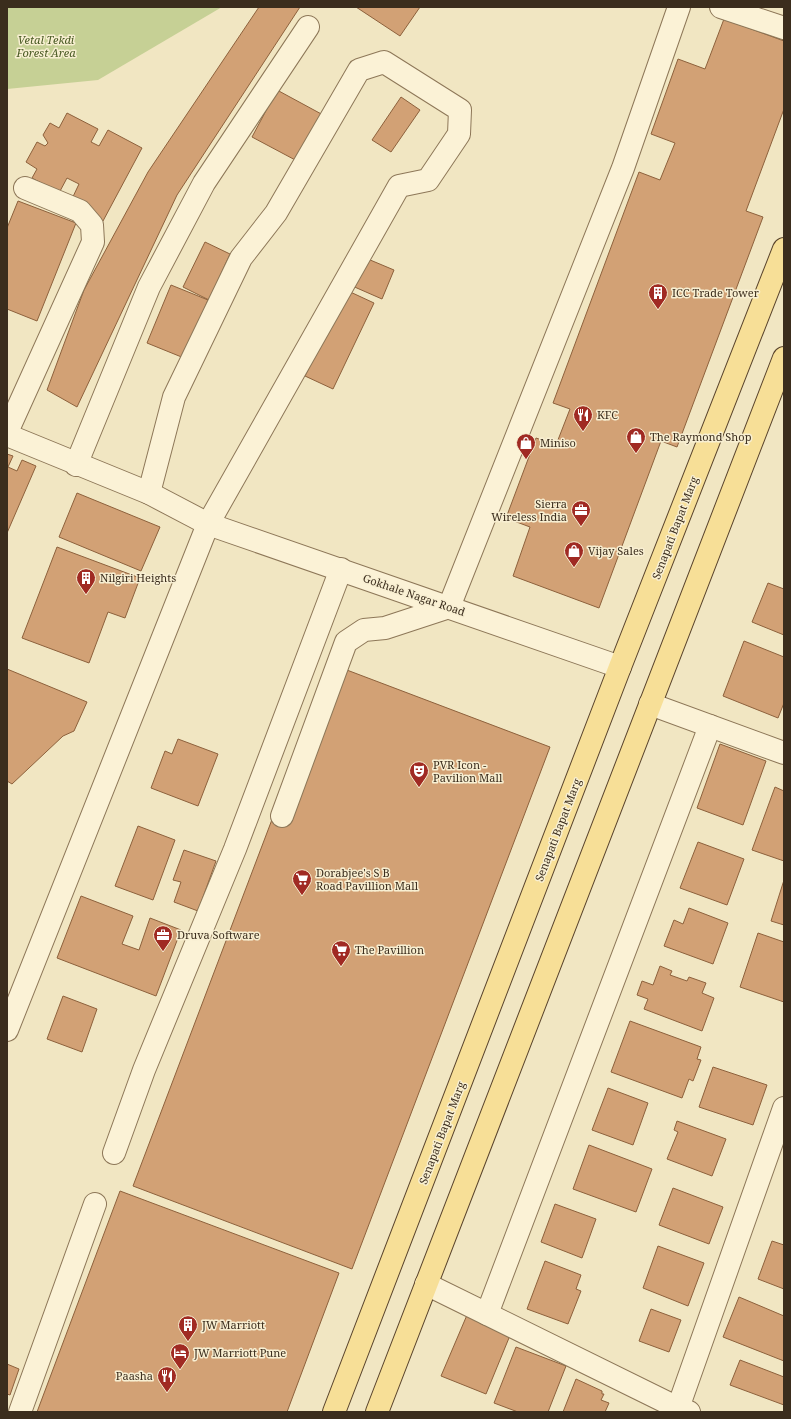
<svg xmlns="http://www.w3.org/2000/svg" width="791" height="1419" font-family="'Noto Serif',serif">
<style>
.green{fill:#c6d095}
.building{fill:#d2a175;stroke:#8d613c}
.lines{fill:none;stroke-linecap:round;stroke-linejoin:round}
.minor-casing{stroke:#8d7758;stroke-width:24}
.major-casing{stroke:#5a442c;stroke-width:24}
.minor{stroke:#fbf2d6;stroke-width:22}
.major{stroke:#f7df97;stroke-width:22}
.labels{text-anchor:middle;stroke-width:3;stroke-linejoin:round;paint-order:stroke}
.park-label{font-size:11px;font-style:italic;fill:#485922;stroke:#f8efd2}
.poi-label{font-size:11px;fill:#3b2d1d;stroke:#f8efd2;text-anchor:start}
.street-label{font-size:11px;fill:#3b2d1d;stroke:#f8efd2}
</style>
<rect width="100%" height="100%" fill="#f1e6c2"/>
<polygon class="green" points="7,7 222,7 98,80 7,89"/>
<g class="building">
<polygon points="259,7 300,7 177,195 77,407 47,390 84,290 148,172"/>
<polygon points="356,7 420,7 400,36"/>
<polygon points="724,19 784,41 784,109 746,211 763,217 677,447 661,441 599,608 513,576 530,527 506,518 536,438 556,445 570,409 553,403 639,172 660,180 675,143 651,134 678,59 705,69"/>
<polygon points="277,90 325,116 299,162 252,137"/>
<polygon points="401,97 420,110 391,152 372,140"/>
<polygon points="67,113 98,129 91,142 99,146 108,130 142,148 103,221 70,203 79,184 67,178 59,193 32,178 37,169 26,162 37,142 45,146 48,143 43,135 50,123 59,128"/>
<polygon points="18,201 76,223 37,321 7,309 7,228"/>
<polygon points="205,242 230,254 209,300 183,287"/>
<polygon points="363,257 394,270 382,299 350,285"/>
<polygon points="171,285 208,300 184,358 147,343"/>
<polygon points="346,290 374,303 333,389 305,376"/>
<polygon points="7,454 13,456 8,467 17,471 22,460 36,466 7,533"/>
<polygon points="77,493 160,527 141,571 59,537"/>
<polygon points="57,547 140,578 125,618 108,612 89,663 22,638"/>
<polygon points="768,583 784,589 784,635 752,622"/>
<polygon points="744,641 784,657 784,703 778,718 723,696"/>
<polygon points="331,664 550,747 352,1269 133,1186"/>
<polygon points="7,669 87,702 74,731 63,736 12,784 7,781"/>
<polygon points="178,739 218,754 198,806 151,788 165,751 172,754"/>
<polygon points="720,744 766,761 743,825 697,808"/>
<polygon points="775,787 784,791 784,861 752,850"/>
<polygon points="138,826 175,840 153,900 115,886"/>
<polygon points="698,842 744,859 727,905 680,888"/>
<polygon points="184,850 216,861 198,911 174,902 181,882 173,880"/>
<polygon points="784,880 784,925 771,921"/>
<polygon points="81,896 133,916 122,944 139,950 150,918 181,930 156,996 57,958"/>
<polygon points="689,908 728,923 713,964 664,946 674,920 683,924"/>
<polygon points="758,933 784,942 784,1002 740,987"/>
<polygon points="660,966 672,971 670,975 687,981 689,977 706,983 702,993 714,998 702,1031 644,1009 648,999 637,995 642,981 653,985"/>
<polygon points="63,996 97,1009 82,1052 47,1039"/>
<polygon points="630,1021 701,1047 697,1059 701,1060 693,1081 689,1079 682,1098 611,1072"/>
<polygon points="713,1067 767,1085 753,1125 699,1107"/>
<polygon points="608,1088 648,1103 633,1145 592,1130"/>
<polygon points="677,1121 726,1139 712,1176 667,1159 678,1132 674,1130"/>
<polygon points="589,1145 652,1169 636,1212 573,1189"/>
<polygon points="673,1188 723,1207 709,1244 659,1225"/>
<polygon points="120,1191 339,1273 287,1412 37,1412"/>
<polygon points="555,1204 596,1219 582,1258 541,1242"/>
<polygon points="772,1241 784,1245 784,1289 758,1279"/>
<polygon points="658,1246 704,1263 688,1306 643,1288"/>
<polygon points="545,1261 581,1275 576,1289 581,1291 568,1324 527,1309"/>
<polygon points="739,1297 784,1316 784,1361 723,1337"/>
<polygon points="651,1309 681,1320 669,1352 639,1341"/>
<polygon points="467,1315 511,1333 486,1394 441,1376"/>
<polygon points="516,1347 566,1366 548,1412 518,1412 494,1403"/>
<polygon points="740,1360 784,1377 784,1405 730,1385"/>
<polygon points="7,1364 19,1369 10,1395 7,1394"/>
<polygon points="576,1379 602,1391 602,1394 604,1394 601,1400 609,1403 605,1412 563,1412"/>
</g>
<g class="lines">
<g class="minor-casing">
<g id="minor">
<polyline points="721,7 784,28"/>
<polyline points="7,432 93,242 92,225 80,211 25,188"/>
<polyline points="7,435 149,493 208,524 620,667"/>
<polyline points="76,465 149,287 204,183 308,27"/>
<polyline points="650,704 784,753"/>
<polyline points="282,816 346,642 364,630 385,628 449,607 623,168 679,7"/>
<polyline points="7,1030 208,524 399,186 428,180 459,134 460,110 384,62 359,70 276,213 241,258 174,397 149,493"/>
<polyline points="114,1153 144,1070 235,849 341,569"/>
<polyline points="426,1284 678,1408"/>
<polyline points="487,1314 710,726"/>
<polyline points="20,1412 95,1204"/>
<polyline points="689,1412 678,1408 784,1108"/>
</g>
</g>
<g class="major-casing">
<g id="major">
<polyline points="334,1412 620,667 784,249"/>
<polyline points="377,1412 784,358"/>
</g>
</g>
<use href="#minor" class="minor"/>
<use href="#major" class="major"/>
</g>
<defs>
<g id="building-pin" transform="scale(1)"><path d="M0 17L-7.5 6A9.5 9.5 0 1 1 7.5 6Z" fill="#a02a23" stroke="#f8efd2"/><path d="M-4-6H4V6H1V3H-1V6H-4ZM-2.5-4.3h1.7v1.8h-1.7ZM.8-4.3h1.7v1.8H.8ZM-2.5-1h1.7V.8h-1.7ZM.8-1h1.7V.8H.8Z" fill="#fff"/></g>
<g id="restaurant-pin" transform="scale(1)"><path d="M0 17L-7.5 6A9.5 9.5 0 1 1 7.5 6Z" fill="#a02a23" stroke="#f8efd2"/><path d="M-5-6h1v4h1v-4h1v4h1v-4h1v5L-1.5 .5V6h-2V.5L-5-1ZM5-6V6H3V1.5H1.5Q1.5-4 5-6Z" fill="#fff"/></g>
<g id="shop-pin" transform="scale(1)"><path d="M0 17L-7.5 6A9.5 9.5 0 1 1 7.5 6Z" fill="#a02a23" stroke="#f8efd2"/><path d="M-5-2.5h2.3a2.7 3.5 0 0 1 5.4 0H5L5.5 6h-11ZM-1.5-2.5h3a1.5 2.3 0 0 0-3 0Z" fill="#fff"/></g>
<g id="office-pin" transform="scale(1)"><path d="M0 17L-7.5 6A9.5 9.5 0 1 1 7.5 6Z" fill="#a02a23" stroke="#f8efd2"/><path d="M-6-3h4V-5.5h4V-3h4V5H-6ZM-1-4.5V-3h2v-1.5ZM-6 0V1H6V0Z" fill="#fff"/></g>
<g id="theatre-pin" transform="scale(1)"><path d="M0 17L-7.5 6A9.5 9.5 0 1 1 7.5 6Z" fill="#a02a23" stroke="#f8efd2"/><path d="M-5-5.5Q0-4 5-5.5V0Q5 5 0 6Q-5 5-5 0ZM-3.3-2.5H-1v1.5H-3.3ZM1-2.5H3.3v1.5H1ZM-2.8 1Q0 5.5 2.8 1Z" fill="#fff"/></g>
<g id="supermarket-pin" transform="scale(1)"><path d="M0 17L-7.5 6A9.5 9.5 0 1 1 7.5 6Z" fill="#a02a23" stroke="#f8efd2"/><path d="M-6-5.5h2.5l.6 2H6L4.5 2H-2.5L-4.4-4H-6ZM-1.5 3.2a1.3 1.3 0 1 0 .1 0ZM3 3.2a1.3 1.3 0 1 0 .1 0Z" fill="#fff"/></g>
<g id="hotel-pin" transform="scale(1)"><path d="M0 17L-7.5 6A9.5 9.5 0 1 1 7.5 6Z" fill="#a02a23" stroke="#f8efd2"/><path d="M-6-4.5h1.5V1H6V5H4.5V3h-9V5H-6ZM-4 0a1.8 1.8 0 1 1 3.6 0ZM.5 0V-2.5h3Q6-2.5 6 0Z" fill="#fff"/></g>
</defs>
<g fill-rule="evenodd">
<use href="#building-pin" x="658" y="293"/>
<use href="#restaurant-pin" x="583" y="415"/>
<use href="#shop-pin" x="636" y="437"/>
<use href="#shop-pin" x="526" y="443"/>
<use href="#office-pin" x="581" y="510"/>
<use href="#shop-pin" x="574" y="551"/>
<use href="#building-pin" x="86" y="578"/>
<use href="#theatre-pin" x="419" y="771"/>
<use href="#supermarket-pin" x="302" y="879"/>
<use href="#office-pin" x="163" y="935"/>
<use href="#supermarket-pin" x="341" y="950"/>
<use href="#building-pin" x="188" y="1325"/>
<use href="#hotel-pin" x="180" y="1353"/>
<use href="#restaurant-pin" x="167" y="1376"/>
</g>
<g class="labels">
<g class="park-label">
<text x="46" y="44">Vetal Tekdi<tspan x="46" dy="13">Forest Area</tspan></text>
</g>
<g class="poi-label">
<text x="672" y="297">ICC Trade Tower</text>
<text x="597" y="419">KFC</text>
<text x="650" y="441">The Raymond Shop</text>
<text x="540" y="447">Miniso</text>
<text x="567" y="508" text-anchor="end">Sierra<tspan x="567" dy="13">Wireless India</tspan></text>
<text x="588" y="555">Vijay Sales</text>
<text x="100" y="582">Nilgiri Heights</text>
<text x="433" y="769">PVR Icon -<tspan x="433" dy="13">Pavilion Mall</tspan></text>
<text x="316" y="877">Dorabjee's S B<tspan x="316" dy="13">Road Pavillion Mall</tspan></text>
<text x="177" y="939">Druva Software</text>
<text x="355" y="954">The Pavillion</text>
<text x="202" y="1329">JW Marriott</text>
<text x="194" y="1357">JW Marriott Pune</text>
<text x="153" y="1380" text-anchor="end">Paasha</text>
</g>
<g class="street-label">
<text transform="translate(675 528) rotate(-69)" y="4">Senapati Bapat Marg</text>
<text transform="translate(414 595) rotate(19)" y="4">Gokhale Nagar Road</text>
<text transform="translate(558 830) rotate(-69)" y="4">Senapati Bapat Marg</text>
<text transform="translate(442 1133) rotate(-69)" y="4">Senapati Bapat Marg</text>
</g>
</g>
<rect width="791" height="1419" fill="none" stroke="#3b2d1d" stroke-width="16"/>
</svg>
